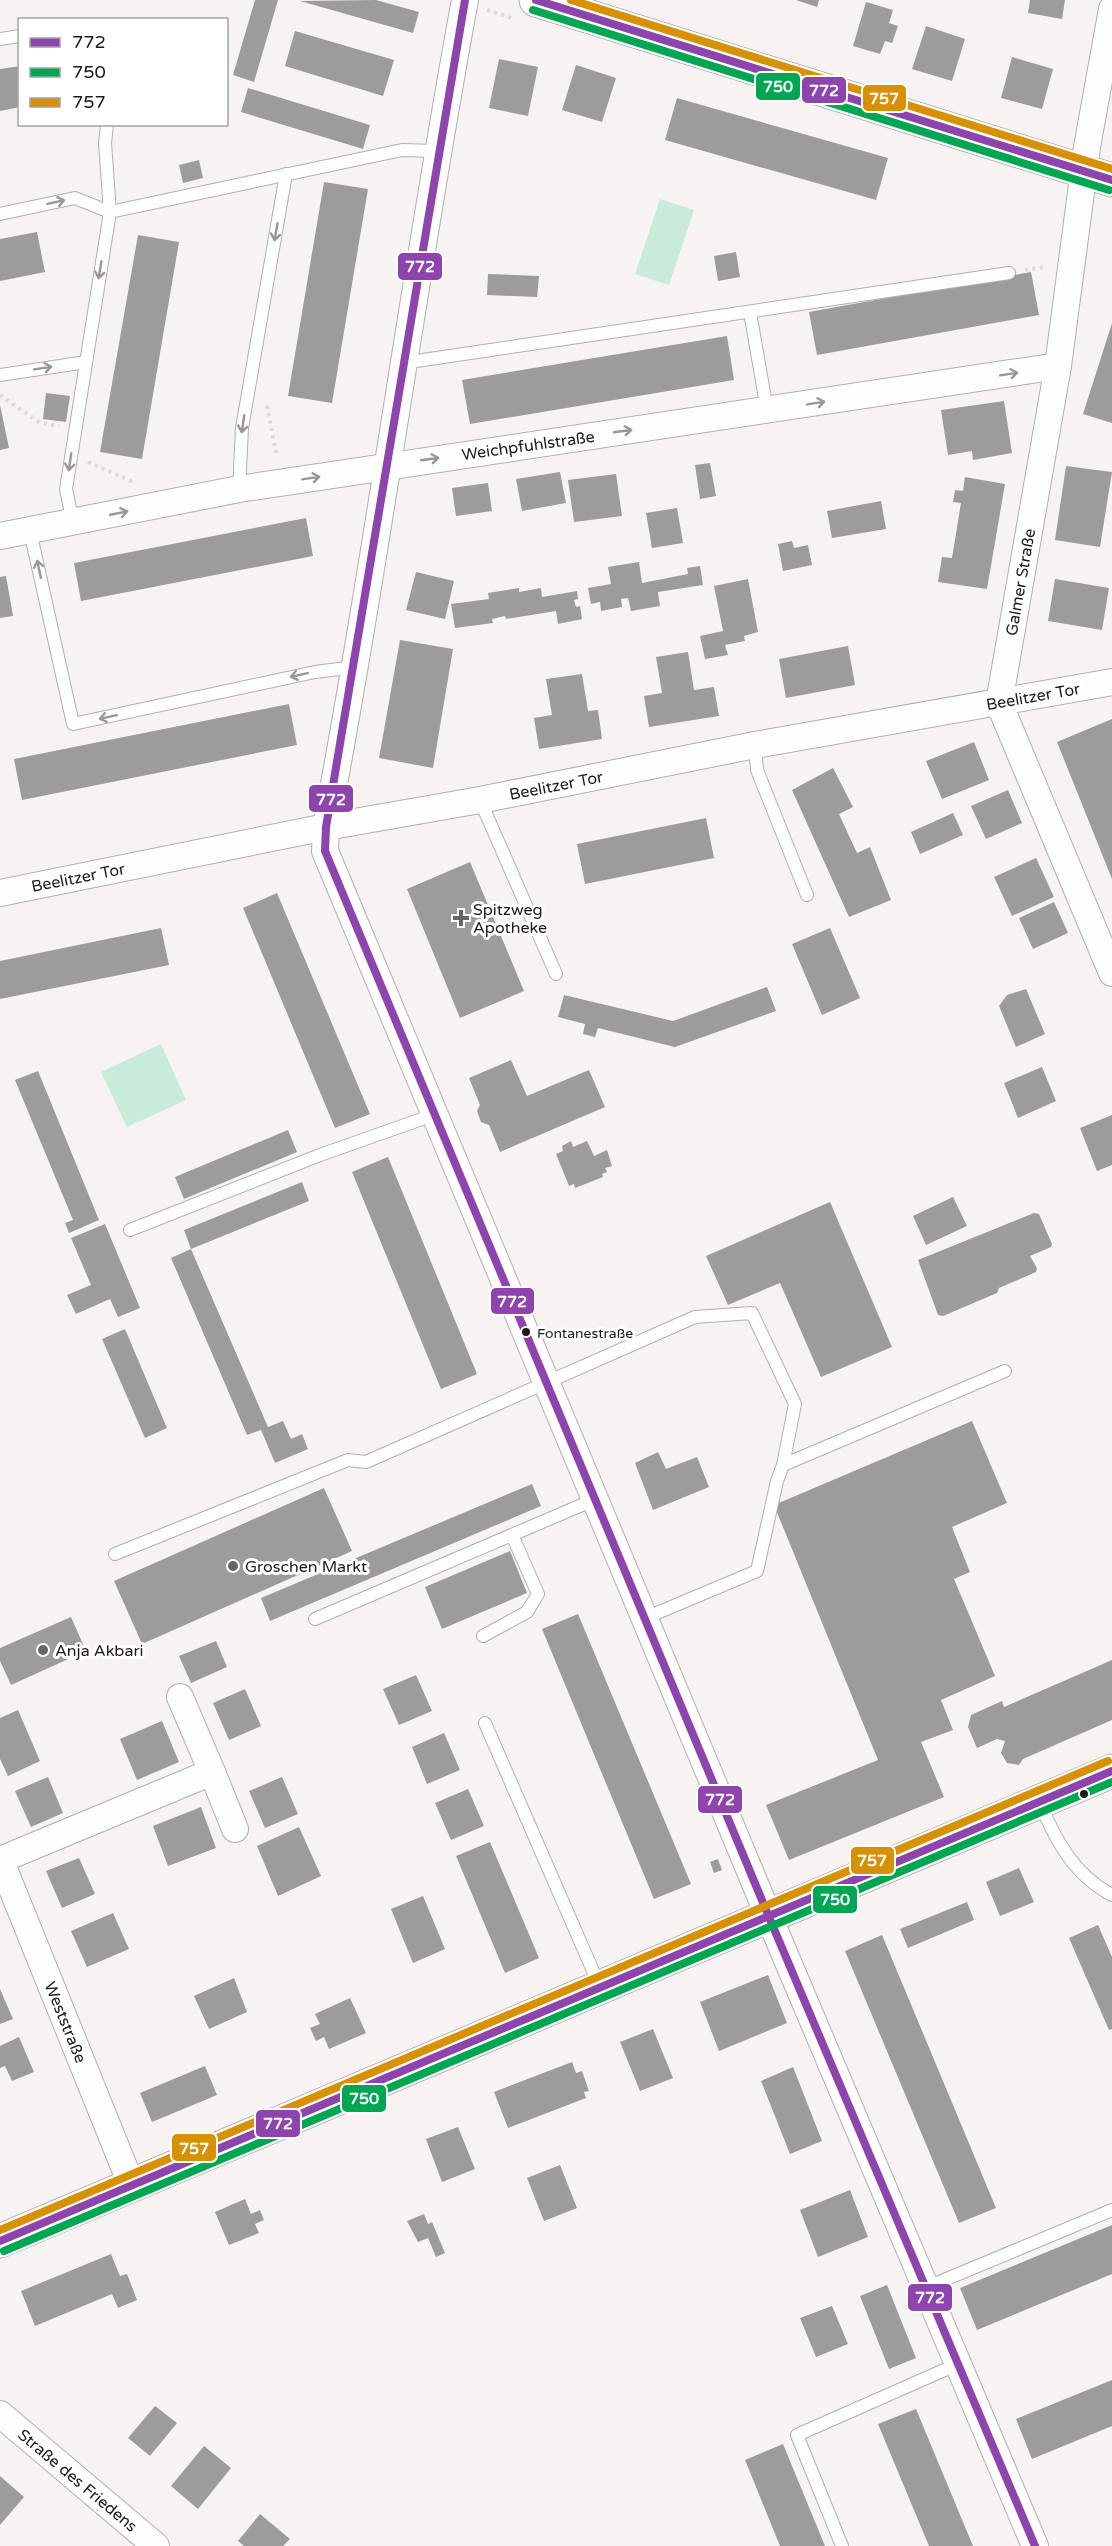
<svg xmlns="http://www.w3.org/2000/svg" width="1112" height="2546" font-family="'Varela Round',sans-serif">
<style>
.green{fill:#c9ebd9}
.building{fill:#9e9c9b}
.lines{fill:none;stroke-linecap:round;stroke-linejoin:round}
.lane-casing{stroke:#b2afae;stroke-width:14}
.street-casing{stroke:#b2afae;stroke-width:28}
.secondary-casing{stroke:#b2afae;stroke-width:35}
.path{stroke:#dcdada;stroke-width:4;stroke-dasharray:3 4.5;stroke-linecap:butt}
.lane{stroke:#fefdfd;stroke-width:12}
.street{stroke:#fefdfd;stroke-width:26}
.secondary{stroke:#fefdfd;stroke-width:33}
.bus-1-casing{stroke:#fff;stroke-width:12}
.bus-2-casing{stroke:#fff;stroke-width:12}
.bus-3-casing{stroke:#fff;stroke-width:12}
.bus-1{stroke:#8e44ad;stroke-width:8}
.bus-2{stroke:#00a651;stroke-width:8}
.bus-3{stroke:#d69104;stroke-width:8}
.oneway{stroke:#989696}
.poi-dot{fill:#696564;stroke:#fff;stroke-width:2}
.bus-dot{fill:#1c1918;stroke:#fff;stroke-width:2}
.labels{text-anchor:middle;stroke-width:6;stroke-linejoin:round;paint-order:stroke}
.bus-label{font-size:14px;fill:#1c1918;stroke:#fff;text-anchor:start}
.street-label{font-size:16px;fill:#1c1918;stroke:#fff}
.poi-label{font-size:16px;fill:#1c1918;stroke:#fff;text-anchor:start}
.line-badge{stroke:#fff;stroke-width:2}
.badge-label{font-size:16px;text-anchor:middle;font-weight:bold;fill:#fff}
</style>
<rect width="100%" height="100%" fill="#f7f3f2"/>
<g class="green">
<polygon points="660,199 694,210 669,285 635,274"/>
<polygon points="161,1044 186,1100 127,1127 101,1072"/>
</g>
<g class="building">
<polygon points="255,0 278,0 254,82 233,75"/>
<polygon points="376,0 419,12 413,33 300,1"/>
<polygon points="796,0 819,0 817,7"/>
<polygon points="1030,0 1065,0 1062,19 1028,13"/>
<polygon points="866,2 893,10 889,23 898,26 892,43 885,41 880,54 853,46"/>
<polygon points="926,26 965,39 952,81 912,69"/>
<polygon points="295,31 394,60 383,96 285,66"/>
<polygon points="1012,57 1053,69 1042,109 1001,98"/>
<polygon points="499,59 538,67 528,116 489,108"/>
<polygon points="576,65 616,78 602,122 562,110"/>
<polygon points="20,66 20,107 0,111 0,69"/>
<polygon points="248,88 370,125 363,149 241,112"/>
<polygon points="677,98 888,158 876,200 665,140"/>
<polygon points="199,160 203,178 183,183 179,165"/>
<polygon points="324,182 368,189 332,403 288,396"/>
<polygon points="37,232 45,272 0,281 0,239"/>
<polygon points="138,235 179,242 142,459 100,452"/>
<polygon points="736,252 740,277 718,281 714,256"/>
<polygon points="1031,272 1039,315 817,355 809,312"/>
<polygon points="488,274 539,276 537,297 487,295"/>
<polygon points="1112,323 1112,423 1083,414"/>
<polygon points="727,336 734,380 470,424 462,380"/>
<polygon points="46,393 70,396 66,422 43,419"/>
<polygon points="1004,401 1012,453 973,460 972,451 948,455 941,410"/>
<polygon points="0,405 9,448 0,450"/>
<polygon points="710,463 716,496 700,499 695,465"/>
<polygon points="1066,466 1112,472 1100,547 1055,540"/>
<polygon points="560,472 566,503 522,511 516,479"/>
<polygon points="616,474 622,516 574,522 568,480"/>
<polygon points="965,477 1005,484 987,589 938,582 942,557 952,558 961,503 953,502 955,490 963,491"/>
<polygon points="488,483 492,511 456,516 452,488"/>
<polygon points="881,501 886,529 832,538 827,511"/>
<polygon points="677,508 683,543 652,548 646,513"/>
<polygon points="306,518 313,556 81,601 74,563"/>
<polygon points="792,541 794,548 808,545 812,565 783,571 778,544"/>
<polygon points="639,562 642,583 688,574 687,568 700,566 703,585 658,592 660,606 631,611 628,598 621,599 622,607 601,611 600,602 591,604 588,588 611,584 608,567"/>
<polygon points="416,572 454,581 445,619 406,610"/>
<polygon points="6,576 13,616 0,618 0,577"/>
<polygon points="748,579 758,632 744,636 745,641 725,645 728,655 705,659 700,636 723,631 714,586"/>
<polygon points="1055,579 1109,588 1102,630 1048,621"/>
<polygon points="519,588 519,592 541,588 542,597 577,591 578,599 574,600 576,607 580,606 582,619 558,624 556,611 506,619 505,616 492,619 493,623 455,628 451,604 489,599 488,593"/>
<polygon points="400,640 453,649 433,768 379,758"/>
<polygon points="848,646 855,685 786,698 779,659"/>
<polygon points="688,652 694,690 714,687 719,716 649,727 644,696 662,693 656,657"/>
<polygon points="582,674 588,711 598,710 602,739 539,749 534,718 552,715 546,679"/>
<polygon points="289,704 297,745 22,800 14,759"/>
<polygon points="1112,719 1112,879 1057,742"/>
<polygon points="974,742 989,780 942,799 926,761"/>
<polygon points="833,768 853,807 839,814 857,853 870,847 891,900 849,917 792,790"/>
<polygon points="1008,790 1022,823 986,839 971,806"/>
<polygon points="953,813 963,835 920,854 911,832"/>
<polygon points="706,818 714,858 585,884 577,844"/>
<polygon points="1036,858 1054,897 1012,916 994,877"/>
<polygon points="470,862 524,991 460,1018 407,889"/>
<polygon points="277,893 370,1114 335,1128 243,908"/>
<polygon points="1054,902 1068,933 1033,949 1019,918"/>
<polygon points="161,928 169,965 0,999 0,961"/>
<polygon points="830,928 860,998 822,1015 792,944"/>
<polygon points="767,987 776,1011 675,1047 598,1028 595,1037 583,1034 585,1024 558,1017 564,995 673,1021"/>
<polygon points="1026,989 1045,1034 1016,1047 999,1006 1007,995"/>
<polygon points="511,1060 527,1096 589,1070 605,1107 500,1152 489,1125 481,1122 477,1111 480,1105 469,1078"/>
<polygon points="1042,1067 1056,1101 1018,1118 1004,1083"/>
<polygon points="38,1071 99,1220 69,1233 65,1223 73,1220 15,1080"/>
<polygon points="1112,1115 1112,1165 1097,1171 1080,1128"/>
<polygon points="288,1130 297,1152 184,1199 175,1177"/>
<polygon points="571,1141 573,1147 587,1141 594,1156 607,1150 612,1166 605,1168 607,1172 602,1174 603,1177 575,1188 574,1184 569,1186 556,1154 563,1151 562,1146"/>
<polygon points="388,1157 477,1374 441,1389 352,1172"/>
<polygon points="302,1182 309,1201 191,1249 184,1230"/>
<polygon points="953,1197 967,1226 926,1245 913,1216"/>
<polygon points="830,1202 892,1347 821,1377 780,1283 728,1305 706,1256"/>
<polygon points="1034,1213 1039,1214 1052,1244 1051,1247 1030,1256 1037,1268 1036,1272 999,1288 997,1293 943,1316 938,1315 918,1260"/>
<polygon points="105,1224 140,1308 118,1317 110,1299 76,1314 67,1295 91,1285 71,1238"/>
<polygon points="191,1249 268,1427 283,1421 291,1439 302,1434 308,1449 275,1463 261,1430 247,1435 171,1258"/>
<polygon points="125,1329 167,1428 145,1438 102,1339"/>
<polygon points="972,1421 1007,1503 952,1527 970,1572 954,1579 995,1676 941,1700 953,1730 921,1742 944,1797 789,1860 766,1805 878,1760 774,1505"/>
<polygon points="658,1452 666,1469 697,1457 709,1487 653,1510 635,1463"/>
<polygon points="532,1484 541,1506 270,1621 261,1598"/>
<polygon points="324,1488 352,1551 142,1644 114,1581"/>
<polygon points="510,1551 527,1593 442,1629 425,1587"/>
<polygon points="578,1614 691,1884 654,1899 542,1629"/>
<polygon points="71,1617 86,1651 11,1685 0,1661 0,1648"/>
<polygon points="216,1641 227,1667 191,1683 179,1656"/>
<polygon points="1112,1660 1112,1720 1023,1759 1019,1765 1007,1763 1001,1753 1005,1741 997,1739 977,1748 968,1727 971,1715 1002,1701 1004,1707"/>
<polygon points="416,1675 432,1711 399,1725 383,1689"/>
<polygon points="245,1689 261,1726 229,1740 213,1703"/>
<polygon points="18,1710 40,1761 8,1776 0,1759 0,1718"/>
<polygon points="162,1721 179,1762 137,1780 120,1739"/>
<polygon points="444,1733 460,1770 427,1784 412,1747"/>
<polygon points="48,1777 63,1813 31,1827 15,1791"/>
<polygon points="282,1777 298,1814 265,1828 249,1791"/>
<polygon points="468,1789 484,1826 451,1840 435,1803"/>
<polygon points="201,1807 216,1848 168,1866 153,1826"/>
<polygon points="299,1827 321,1876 278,1896 257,1846"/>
<polygon points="490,1842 539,1958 505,1973 456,1856"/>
<polygon points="79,1858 95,1894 62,1908 46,1871"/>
<polygon points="718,1859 722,1870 714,1873 710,1862"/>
<polygon points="1019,1868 1034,1902 1000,1916 986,1882"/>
<polygon points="423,1896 445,1949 413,1963 391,1909"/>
<polygon points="967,1902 974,1920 908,1948 900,1929"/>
<polygon points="113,1913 129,1949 87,1967 71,1931"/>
<polygon points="1098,1925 1112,1957 1112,2029 1109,2030 1069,1938"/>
<polygon points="882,1935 996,2208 959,2223 845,1951"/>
<polygon points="768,1975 787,2023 719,2051 700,2002"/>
<polygon points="234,1978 247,2012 209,2029 194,1996"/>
<polygon points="0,1989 13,2019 0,2024"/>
<polygon points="350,1998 366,2033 329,2049 324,2037 316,2041 310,2028 320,2024 315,2014"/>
<polygon points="653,2029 673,2078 640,2091 620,2042"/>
<polygon points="19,2037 34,2072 12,2081 5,2066 0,2068 0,2046"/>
<polygon points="572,2062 576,2073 582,2071 589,2091 584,2092 586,2098 508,2128 494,2092"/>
<polygon points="205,2066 217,2095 152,2122 140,2093"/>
<polygon points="793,2067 822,2141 790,2154 761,2081"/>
<polygon points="458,2127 475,2169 442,2182 426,2139"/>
<polygon points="560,2165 577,2208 544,2221 527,2178"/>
<polygon points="850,2190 868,2237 818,2257 800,2210"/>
<polygon points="245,2199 251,2214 260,2210 264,2220 255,2224 259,2233 229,2245 215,2212"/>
<polygon points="424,2214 428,2224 432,2222 445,2253 436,2257 428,2238 418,2242 407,2221"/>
<polygon points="1112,2225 1112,2274 977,2330 960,2288"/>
<polygon points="111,2254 120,2276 127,2274 137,2300 118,2308 112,2294 35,2326 21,2291"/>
<polygon points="887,2285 916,2358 889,2369 860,2296"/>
<polygon points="832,2306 848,2344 816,2357 800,2318"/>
<polygon points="1112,2380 1112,2426 1032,2459 1016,2419"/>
<polygon points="155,2406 177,2423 150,2456 128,2438"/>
<polygon points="916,2409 973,2546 929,2546 878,2424"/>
<polygon points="783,2444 825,2546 780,2546 745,2460"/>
<polygon points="204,2446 231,2468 198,2509 171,2486"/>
<polygon points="0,2476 24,2497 0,2525"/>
<polygon points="260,2514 290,2539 283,2546 244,2546 238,2541"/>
</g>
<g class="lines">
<g class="lane-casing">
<g id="lane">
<polyline points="0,39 20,36"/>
<polyline points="0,214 75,198 110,212 402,150 437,151"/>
<polyline points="750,312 767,410"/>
<polyline points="403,363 1009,273"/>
<polyline points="0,375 86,362"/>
<polyline points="239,489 242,428 286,174"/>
<polyline points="73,523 66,489 110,212 105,143 107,124"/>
<polyline points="30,531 73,724 315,672 355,667"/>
<polyline points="755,745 757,770 807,895"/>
<polyline points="480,800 556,974"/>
<polyline points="130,1230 320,1155 436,1114"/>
<polyline points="783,1465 1005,1371"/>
<polyline points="115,1554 348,1460 366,1462 695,1317 752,1313 795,1404 783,1465 777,1481 757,1571 645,1618"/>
<polyline points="315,1619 596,1499"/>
<polyline points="483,1636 527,1612 538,1594 512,1535"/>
<polyline points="485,1723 600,1987"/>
<path d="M1040,1804C1057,1842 1074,1875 1112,1895"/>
<polyline points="925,2288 1112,2210"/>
<polyline points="842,2546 797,2435 958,2364"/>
</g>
</g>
<g class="street-casing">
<g id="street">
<path d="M465,0C414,275 378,552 326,827L325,851L769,1917L1035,2546"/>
<polyline points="1112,9 1087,147 1058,366 999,703 1112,973"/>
<polyline points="0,536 239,489 1058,366"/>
<polyline points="0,893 326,827 480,800 755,745 1112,682"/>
<polyline points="212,1772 235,1829"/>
<polyline points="0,1859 131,2184"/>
<polyline points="0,1860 212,1772 180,1697"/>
<polyline points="0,2414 156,2546"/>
</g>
</g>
<g class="secondary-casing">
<g id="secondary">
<polyline points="536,0 1112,180"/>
<polyline points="0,2241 1112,1771"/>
</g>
</g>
<g class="path">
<polyline points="487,10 514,19"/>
<polyline points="1025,270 1047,267"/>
<polyline points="0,395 40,423 59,426"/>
<polyline points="267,406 277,457"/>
<polyline points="88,462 133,482"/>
</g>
<use href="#lane" class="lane"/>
<use href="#street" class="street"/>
<use href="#secondary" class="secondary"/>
<g class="bus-1-casing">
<g id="bus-1">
<polyline points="465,0 326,827 325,851 769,1917 1035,2546"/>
<polyline points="536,0 1112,180"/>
<polyline points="0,2241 1112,1771"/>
</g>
</g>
<g class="bus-2-casing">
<g id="bus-2">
<polyline points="533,10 1109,190"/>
<polyline points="4,2251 1112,1782"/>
</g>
</g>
<g class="bus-3-casing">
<g id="bus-3">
<polyline points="571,0 1112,169"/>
<polyline points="0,2230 1108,1761"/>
</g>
</g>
<use href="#bus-1" class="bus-1"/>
<use href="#bus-2" class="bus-2"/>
<use href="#bus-3" class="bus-3"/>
</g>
<defs><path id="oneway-shaft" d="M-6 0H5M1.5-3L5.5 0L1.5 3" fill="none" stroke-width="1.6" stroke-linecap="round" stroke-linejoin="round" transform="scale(1.5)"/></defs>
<g class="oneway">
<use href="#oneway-shaft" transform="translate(56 202) rotate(-12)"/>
<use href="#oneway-shaft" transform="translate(276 232) rotate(100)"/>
<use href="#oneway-shaft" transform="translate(100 270) rotate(99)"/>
<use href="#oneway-shaft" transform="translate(43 368) rotate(-9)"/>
<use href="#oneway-shaft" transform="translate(1009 374) rotate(-9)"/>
<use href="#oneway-shaft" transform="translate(816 403) rotate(-9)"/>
<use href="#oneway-shaft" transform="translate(243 424) rotate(98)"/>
<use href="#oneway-shaft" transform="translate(623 431) rotate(-8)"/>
<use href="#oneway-shaft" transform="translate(430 459) rotate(-8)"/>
<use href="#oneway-shaft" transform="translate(70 462) rotate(98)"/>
<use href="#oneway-shaft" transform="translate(311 478) rotate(-9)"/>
<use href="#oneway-shaft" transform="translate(119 513) rotate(-11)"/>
<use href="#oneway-shaft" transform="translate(39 569) rotate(-102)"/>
<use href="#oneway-shaft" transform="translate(299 675) rotate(168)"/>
<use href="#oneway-shaft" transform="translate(108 717) rotate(168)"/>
</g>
<g class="poi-dot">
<path d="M458 909h6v6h6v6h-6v6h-6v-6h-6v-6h6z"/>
<circle cx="233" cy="1566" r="6"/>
<circle cx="43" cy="1650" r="6"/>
</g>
<g class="bus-dot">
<circle cx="526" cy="1332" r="5"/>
<circle cx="1084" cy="1794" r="5"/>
</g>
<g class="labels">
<g class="bus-label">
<text x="537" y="1338">Fontanestraße</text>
</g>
<g class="street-label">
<text transform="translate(528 445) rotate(-8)" y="6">Weichpfuhlstraße</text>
<text transform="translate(1020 582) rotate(-80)" y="6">Galmer Straße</text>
<text transform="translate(1033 696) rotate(-10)" y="6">Beelitzer Tor</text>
<text transform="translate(556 785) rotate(-11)" y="6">Beelitzer Tor</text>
<text transform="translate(78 877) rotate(-11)" y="6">Beelitzer Tor</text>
<text transform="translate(66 2022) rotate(68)" y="6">Weststraße</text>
<text transform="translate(78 2480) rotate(40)" y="6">Straße des Friedens</text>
</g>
<g class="poi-label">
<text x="473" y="915">Spitzweg<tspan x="473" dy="18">Apotheke</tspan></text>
<text x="245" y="1572">Groschen Markt</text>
<text x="55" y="1656">Anja Akbari</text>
</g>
</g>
<g class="line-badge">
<rect x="755" y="72" width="46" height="29" rx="6" fill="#00a651"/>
<rect x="801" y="76" width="46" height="28" rx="6" fill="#8e44ad"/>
<rect x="862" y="84" width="45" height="28" rx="6" fill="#d69104"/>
<rect x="397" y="252" width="46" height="29" rx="6" fill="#8e44ad"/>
<rect x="308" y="784" width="46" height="29" rx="6" fill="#8e44ad"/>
<rect x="490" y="1287" width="45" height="28" rx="6" fill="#8e44ad"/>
<rect x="697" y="1785" width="46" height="29" rx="6" fill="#8e44ad"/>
<rect x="850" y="1846" width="45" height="29" rx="6" fill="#d69104"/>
<rect x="812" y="1885" width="46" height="29" rx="6" fill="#00a651"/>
<rect x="341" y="2084" width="46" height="29" rx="6" fill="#00a651"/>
<rect x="255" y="2109" width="46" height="29" rx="6" fill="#8e44ad"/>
<rect x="171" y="2133" width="46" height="29" rx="6" fill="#d69104"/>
<rect x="907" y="2283" width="46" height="29" rx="6" fill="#8e44ad"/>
</g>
<g class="badge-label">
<text x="778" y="92">750</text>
<text x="824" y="96">772</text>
<text x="884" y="104">757</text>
<text x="420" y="272">772</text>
<text x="331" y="805">772</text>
<text x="512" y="1307">772</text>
<text x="720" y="1805">772</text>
<text x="872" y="1866">757</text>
<text x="835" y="1905">750</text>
<text x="364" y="2104">750</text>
<text x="278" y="2129">772</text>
<text x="194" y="2154">757</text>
<text x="930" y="2303">772</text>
</g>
<rect x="18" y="18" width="210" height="108" fill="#ffffff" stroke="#a4a3a3" stroke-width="1.5"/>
<rect x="30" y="38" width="30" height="9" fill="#8e44ad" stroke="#a4a3a3" stroke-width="1.5"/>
<text x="72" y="48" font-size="18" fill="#1c1918">772</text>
<rect x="30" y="68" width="30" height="9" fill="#00a651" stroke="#a4a3a3" stroke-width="1.5"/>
<text x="72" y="78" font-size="18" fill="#1c1918">750</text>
<rect x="30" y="98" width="30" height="9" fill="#d69104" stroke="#a4a3a3" stroke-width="1.5"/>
<text x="72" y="108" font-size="18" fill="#1c1918">757</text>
</svg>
